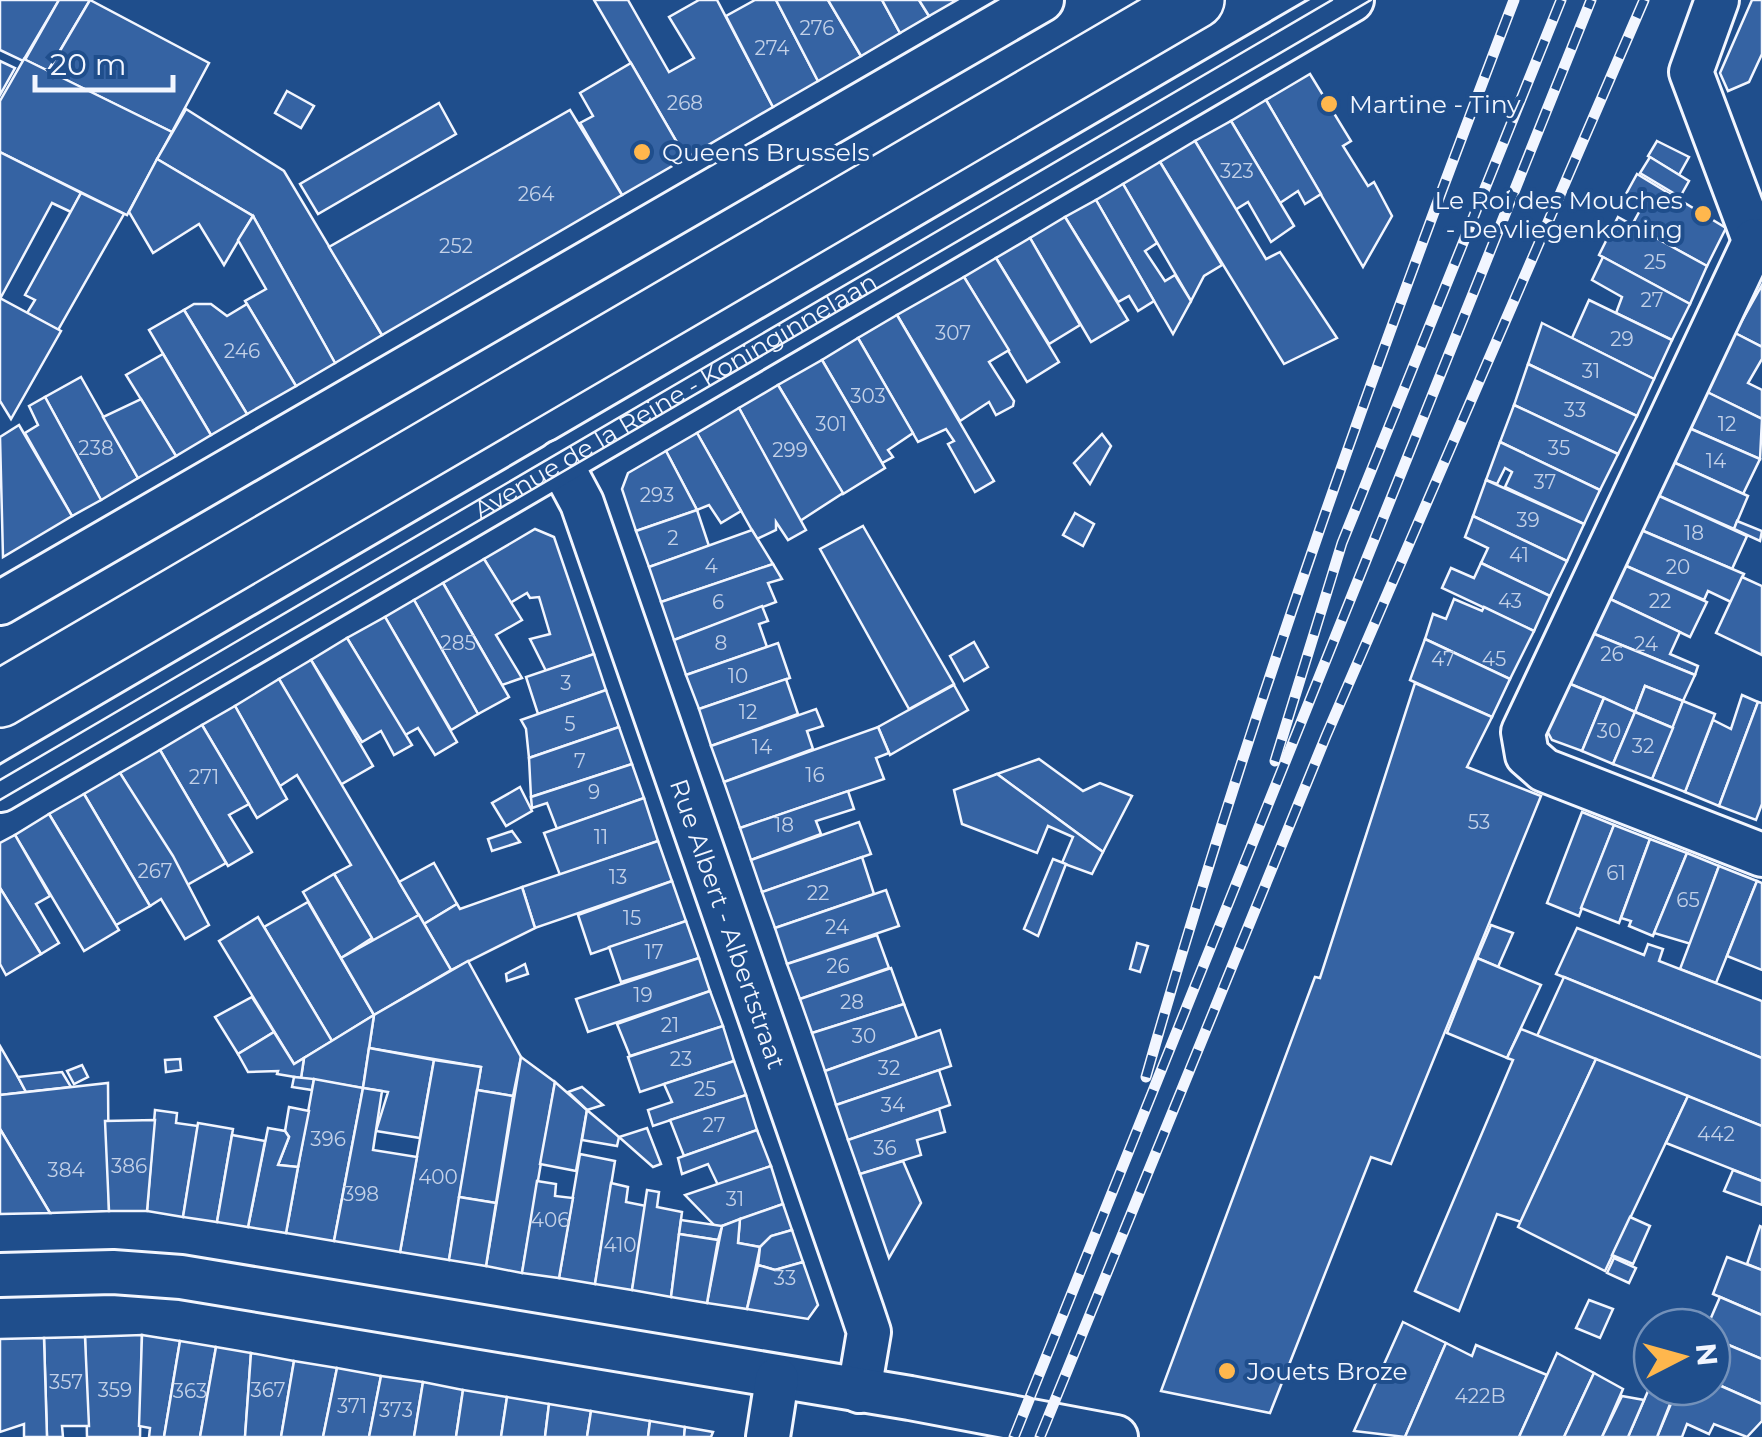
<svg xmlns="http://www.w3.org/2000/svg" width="1762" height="1437" font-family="Montserrat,sans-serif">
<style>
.building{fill:#3563a3;stroke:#f2f6ff;stroke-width:2.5}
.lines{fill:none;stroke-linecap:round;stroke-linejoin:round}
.minor-casing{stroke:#f2f6ff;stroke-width:48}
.secondary-casing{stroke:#f2f6ff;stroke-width:60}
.minor{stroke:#1f4e8c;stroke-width:42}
.secondary{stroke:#1f4e8c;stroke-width:55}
.tram{stroke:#f2f6ff;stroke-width:2.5}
.rail-casing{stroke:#f2f6ff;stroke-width:11}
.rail{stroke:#1f4e8c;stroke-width:8;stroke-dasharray:22;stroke-linecap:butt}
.poi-dot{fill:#ffb74d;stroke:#1f4e8c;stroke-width:4}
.labels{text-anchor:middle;stroke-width:8;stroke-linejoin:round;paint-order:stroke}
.number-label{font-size:20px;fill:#c3d1e8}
.poi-label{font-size:25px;fill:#f2f6ff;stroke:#1f4e8c;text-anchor:start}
.street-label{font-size:25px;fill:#f2f6ff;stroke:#1f4e8c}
</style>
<rect width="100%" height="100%" fill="#1f4e8c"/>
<g class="building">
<polygon points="0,0 59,0 23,61 0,50"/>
<polygon points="59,0 90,0 48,71 25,60"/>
<polygon points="90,0 209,63 172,132 48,71"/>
<polygon points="594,0 628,0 669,72 694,58 669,17 699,0 717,0 773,107 686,158"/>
<polygon points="755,0 776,0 818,81 773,107 726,16"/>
<polygon points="776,0 828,0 861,56 818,81"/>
<polygon points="828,0 882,0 900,33 861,56"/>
<polygon points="882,0 919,0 929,16 900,33"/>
<polygon points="919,0 957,0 929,16"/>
<polygon points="1752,0 1762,0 1762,54 1749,82 1728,91 1720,73"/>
<polygon points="24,59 172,132 127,215 0,152 0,101"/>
<polygon points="0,61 15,68 0,95"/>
<polygon points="631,63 686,158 622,195 580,123 593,116 580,93"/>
<polygon points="1310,74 1351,141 1343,146 1368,186 1374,182 1392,216 1363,267 1266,100"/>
<polygon points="287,91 314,106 301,128 275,113"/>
<polygon points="1266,100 1321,194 1305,204 1298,191 1280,203 1231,121"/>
<polygon points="439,103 456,134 318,214 300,184"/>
<polygon points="186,109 284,171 382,335 335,363 253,216 157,159"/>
<polygon points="570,110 622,195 382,335 329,247"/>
<polygon points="1231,121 1294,226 1271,242 1248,202 1235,210 1195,141"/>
<polygon points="1195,141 1266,259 1280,252 1337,338 1284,364 1160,162"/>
<polygon points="1657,141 1689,157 1679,175 1648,156"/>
<polygon points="0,152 81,193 71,212 52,203 0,299"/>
<polygon points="1650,157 1689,181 1680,197 1640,173"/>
<polygon points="157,159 253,216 224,265 199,224 153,253 129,212"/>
<polygon points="1160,162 1222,265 1204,276 1191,301 1123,184"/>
<polygon points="1637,174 1726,228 1707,266 1632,225 1644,203 1626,194"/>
<polygon points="1123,184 1157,243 1145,251 1165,281 1175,275 1191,301 1173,334 1096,200"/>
<polygon points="81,193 124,214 58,330 27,313 35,300 25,295"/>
<polygon points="1096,200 1154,301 1138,311 1129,296 1118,302 1065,217"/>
<polygon points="253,216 335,363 296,386 245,301 266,289 238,240"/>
<polygon points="1065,217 1128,320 1091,342 1030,238"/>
<polygon points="1618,217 1707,266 1690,304 1599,255"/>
<polygon points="1030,238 1080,325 1049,344 996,258"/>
<polygon points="1603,257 1690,304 1672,340 1616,313 1622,297 1592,280"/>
<polygon points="996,258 1059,362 1027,382 964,277"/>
<polygon points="964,277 1009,350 989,362 1014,401 1013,406 996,415 989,402 960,421 897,315"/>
<polygon points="1762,285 1762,347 1735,333"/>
<polygon points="0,298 61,331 11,419 0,401"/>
<polygon points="1589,300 1672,340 1654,379 1572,338"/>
<polygon points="194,304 211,304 227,316 247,304 296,386 247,414 184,310"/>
<polygon points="184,310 247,414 211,435 149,330"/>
<polygon points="897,315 994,481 975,492 948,444 954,441 946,429 918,442 858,338"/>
<polygon points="1542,323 1654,379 1637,416 1528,364"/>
<polygon points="1735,333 1762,347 1762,359 1748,383 1762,390 1762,419 1707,392"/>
<polygon points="858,338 913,433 888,450 893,457 882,463 822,360"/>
<polygon points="163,354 211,435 176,456 126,375"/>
<polygon points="822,360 885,468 843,494 778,385"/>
<polygon points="1528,364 1637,416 1618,454 1514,405"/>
<polygon points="81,377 138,478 101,500 45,397"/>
<polygon points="778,385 843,493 800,521 739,408"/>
<polygon points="1707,392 1762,419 1760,459 1689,428"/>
<polygon points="45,397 101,500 72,516 25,433 38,425 29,406"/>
<polygon points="141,399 176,456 138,478 103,417"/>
<polygon points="1514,405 1618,454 1600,490 1500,442"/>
<polygon points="739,408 806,530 788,540 776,522 776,530 757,539 697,433"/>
<polygon points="19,425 72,516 3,557 0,437"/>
<polygon points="1689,428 1760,459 1743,494 1673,462"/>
<polygon points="697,433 741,511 721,523 709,505 697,510 666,451"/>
<polygon points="1102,434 1111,446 1090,484 1074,463"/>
<polygon points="1500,442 1600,490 1584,524 1505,487 1512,472 1505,468 1497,484 1486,480"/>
<polygon points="666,451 697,510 636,531 622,489 628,473"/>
<polygon points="1673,462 1748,496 1734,529 1657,495"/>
<polygon points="1486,480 1584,524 1567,561 1473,516"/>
<polygon points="1657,495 1747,536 1732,569 1641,530"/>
<polygon points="697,510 709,546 649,567 636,531"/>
<polygon points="1075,513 1094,524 1083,546 1063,535"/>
<polygon points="1473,516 1567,561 1550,596 1481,563 1488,548 1465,537"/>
<polygon points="1737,521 1762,531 1760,541 1734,529"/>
<polygon points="863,526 954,684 909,709 820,549"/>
<polygon points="535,529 554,537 594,654 546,671 530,639 550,634 539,597 530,598 527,593 510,603 484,559"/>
<polygon points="752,530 773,564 661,602 649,567"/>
<polygon points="1641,530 1744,574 1731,602 1708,591 1704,600 1624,565"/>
<polygon points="484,559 522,620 496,635 522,678 502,685 443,583"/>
<polygon points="1481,563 1550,596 1534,631 1442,588 1451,568 1474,578"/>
<polygon points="773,564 782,579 768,583 776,602 674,640 661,602"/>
<polygon points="1624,565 1707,602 1690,637 1608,598"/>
<polygon points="1742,577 1762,586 1762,655 1716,633"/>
<polygon points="443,583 509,697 478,714 414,600"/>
<polygon points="1608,598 1680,632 1670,654 1698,666 1695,675 1592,633"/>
<polygon points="1454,599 1482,611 1484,607 1534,631 1510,679 1425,639 1433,614 1446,619"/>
<polygon points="414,600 478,714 451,730 385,617"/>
<polygon points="762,606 768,621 759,624 767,647 686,675 674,640"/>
<polygon points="385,617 457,742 435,755 418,728 405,735 347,638"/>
<polygon points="1592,633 1695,675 1683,701 1645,686 1635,712 1568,683"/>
<polygon points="347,638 412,745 394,755 381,731 362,742 311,660"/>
<polygon points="1425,639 1510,679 1492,717 1410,680"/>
<polygon points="974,642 988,667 964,681 950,656"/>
<polygon points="778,643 790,678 699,709 686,675"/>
<polygon points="594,654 606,690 538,714 526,677"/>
<polygon points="311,660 373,766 340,785 279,679"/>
<polygon points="279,679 419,915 374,942 334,874 351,865 297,775 280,786 235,706"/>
<polygon points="786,679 798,714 711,746 699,709"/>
<polygon points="1415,683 1492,717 1467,767 1541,796 1391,1164 1371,1157 1270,1413 1161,1391 1315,977 1320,978"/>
<polygon points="1568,683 1604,698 1582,751 1552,740 1546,729"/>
<polygon points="954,685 968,710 890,755 878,727"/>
<polygon points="1645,686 1683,701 1673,728 1635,712"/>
<polygon points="606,690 619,727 529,758 526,729 521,720"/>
<polygon points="1742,695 1758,702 1719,806 1685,792 1713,720 1731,729"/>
<polygon points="1604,698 1635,712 1613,764 1582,751"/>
<polygon points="1683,701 1715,714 1685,792 1652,779"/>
<polygon points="1758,702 1762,703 1762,804 1756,820 1719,806"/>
<polygon points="235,706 287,799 257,818 202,725"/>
<polygon points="816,709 823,726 807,731 813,749 724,782 711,746"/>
<polygon points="1635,712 1673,728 1652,779 1613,764"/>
<polygon points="202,725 249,804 229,815 252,852 228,866 160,750"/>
<polygon points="619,727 632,764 531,797 529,758"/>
<polygon points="878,727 889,753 876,758 884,779 740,828 724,782"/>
<polygon points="160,750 226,863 187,885 120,773"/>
<polygon points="1039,759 1083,791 1100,783 1132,796 1103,852 997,774"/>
<polygon points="632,764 644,798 557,829 547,803 532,808 531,797"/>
<polygon points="120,773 173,856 209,925 185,939 161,899 150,906 84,794"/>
<polygon points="997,774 1103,852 1092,874 1062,863 1073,837 1048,826 1037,853 962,824 954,790"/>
<polygon points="520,787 532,811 506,826 492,803"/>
<polygon points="848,791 854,809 816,821 821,834 751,860 740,828"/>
<polygon points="84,794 150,906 116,925 49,814"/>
<polygon points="644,798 658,841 560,875 544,833"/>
<polygon points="1582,812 1614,825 1579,916 1547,903"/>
<polygon points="49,814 119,930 84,951 15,835"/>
<polygon points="859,822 871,854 762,892 751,860"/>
<polygon points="1614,825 1650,839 1619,923 1581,908"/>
<polygon points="512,831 520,842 492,851 488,839"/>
<polygon points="15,835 50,896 36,904 59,943 41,954 0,888 0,843"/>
<polygon points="1650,839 1687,853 1653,936 1629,926 1631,921 1621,918"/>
<polygon points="658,841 672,881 535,928 522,887"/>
<polygon points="1687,853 1719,866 1691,944 1654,933"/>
<polygon points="862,857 874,894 775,928 762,892"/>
<polygon points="1053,859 1066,864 1038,936 1024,929"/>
<polygon points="434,863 457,904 424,924 399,882"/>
<polygon points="1719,866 1757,881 1716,983 1680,969"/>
<polygon points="334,874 372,938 341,958 303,892"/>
<polygon points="672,881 686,921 591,954 578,915"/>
<polygon points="1757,881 1762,883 1762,970 1727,956"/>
<polygon points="522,887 535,928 451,970 424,924 457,904 460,909"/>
<polygon points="0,888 41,954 6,975 0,964"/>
<polygon points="886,890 899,926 787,964 775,928"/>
<polygon points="308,902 374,1015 332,1041 264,927"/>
<polygon points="419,915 451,970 374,1015 341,958"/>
<polygon points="258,917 332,1041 294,1064 219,941"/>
<polygon points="686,921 699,958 621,982 609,947"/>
<polygon points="1491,925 1513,933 1498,967 1477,958"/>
<polygon points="1577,928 1644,955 1648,944 1663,949 1659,961 1762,1001 1762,1058 1556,974"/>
<polygon points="877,935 889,968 800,999 787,964"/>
<polygon points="1137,943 1148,946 1140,972 1130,969"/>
<polygon points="699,958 710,991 588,1032 576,999"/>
<polygon points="1477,958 1541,985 1507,1058 1447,1033"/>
<polygon points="468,961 521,1057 513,1096 477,1090 481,1067 369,1048 374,1015"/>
<polygon points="525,964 528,974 507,981 506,974"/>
<polygon points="891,968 904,1004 812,1033 800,999"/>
<polygon points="1564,977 1762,1058 1762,1126 1537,1036"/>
<polygon points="710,991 723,1026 630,1056 617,1024"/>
<polygon points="252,997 274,1032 238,1054 215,1017"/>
<polygon points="904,1004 917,1038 825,1071 812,1033"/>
<polygon points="374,1015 363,1088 301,1078 304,1058"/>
<polygon points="723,1026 734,1061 640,1092 628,1057"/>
<polygon points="1521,1029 1596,1059 1521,1222 1497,1214 1459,1311 1415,1291 1513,1060 1507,1058"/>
<polygon points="940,1030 951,1066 836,1105 825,1071"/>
<polygon points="274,1032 294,1064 304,1058 301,1078 277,1074 278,1071 248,1072 238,1054"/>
<polygon points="0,1046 18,1077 26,1092 0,1095"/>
<polygon points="369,1048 434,1060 420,1138 376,1131 388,1092 363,1088"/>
<polygon points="521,1057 555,1082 522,1273 486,1266"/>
<polygon points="180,1059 181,1070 166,1072 165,1060"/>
<polygon points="1596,1059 1688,1096 1605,1271 1518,1227"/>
<polygon points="434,1060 481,1067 449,1260 400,1252"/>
<polygon points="734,1061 746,1095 653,1126 648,1110 672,1102 664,1084"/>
<polygon points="82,1065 88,1077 74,1084 67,1071"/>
<polygon points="939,1070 950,1105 848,1140 836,1105"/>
<polygon points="62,1072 71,1087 26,1092 18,1077"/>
<polygon points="294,1077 314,1079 312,1090 292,1087"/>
<polygon points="314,1079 363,1088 334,1241 286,1233"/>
<polygon points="555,1082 587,1110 576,1171 540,1164"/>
<polygon points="108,1083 109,1211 50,1213 0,1129 0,1095"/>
<polygon points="582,1087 603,1105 587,1110 568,1092"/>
<polygon points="363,1088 382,1091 373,1150 417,1157 400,1252 334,1241"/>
<polygon points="477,1090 513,1096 496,1203 459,1197"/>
<polygon points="746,1095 757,1130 684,1156 670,1120"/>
<polygon points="1688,1096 1762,1126 1762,1181 1666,1143"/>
<polygon points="289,1107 309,1111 298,1167 278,1165 289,1137 285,1131"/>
<polygon points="939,1109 945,1132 917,1140 921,1155 860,1174 848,1140"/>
<polygon points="155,1110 177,1113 176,1123 198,1126 183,1217 147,1211"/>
<polygon points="587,1110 619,1137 617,1146 582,1140"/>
<polygon points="155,1120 147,1211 109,1211 105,1121"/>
<polygon points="198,1123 233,1129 217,1222 183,1217"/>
<polygon points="268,1128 285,1131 289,1137 278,1165 298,1167 286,1233 248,1227"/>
<polygon points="647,1128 661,1164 653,1167 619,1137"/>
<polygon points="0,1129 50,1213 0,1214"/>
<polygon points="757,1130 771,1166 718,1185 708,1164 682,1174 678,1158"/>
<polygon points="232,1135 265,1141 248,1227 217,1222"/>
<polygon points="580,1154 615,1161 595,1284 559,1278"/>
<polygon points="903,1161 921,1203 889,1258 860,1174"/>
<polygon points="771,1166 783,1204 722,1226 716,1227 685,1195"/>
<polygon points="1733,1170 1762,1181 1762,1205 1724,1191"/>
<polygon points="537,1181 556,1184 555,1196 573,1198 559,1278 522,1273"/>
<polygon points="611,1183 628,1187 626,1202 646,1206 632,1290 595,1284"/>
<polygon points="647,1190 659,1192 657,1207 682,1212 671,1297 632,1290"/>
<polygon points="459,1197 496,1203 486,1266 449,1260"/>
<polygon points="783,1204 792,1230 771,1236 760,1247 738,1243 740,1219"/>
<polygon points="1630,1217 1650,1226 1633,1264 1612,1255"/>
<polygon points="740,1219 738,1243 760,1247 747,1309 707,1303 722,1226"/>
<polygon points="681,1220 722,1226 718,1240 679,1234"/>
<polygon points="1760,1226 1762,1227 1762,1270 1747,1264"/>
<polygon points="792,1230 803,1262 775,1270 758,1265 760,1247 771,1236"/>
<polygon points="679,1234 718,1240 707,1303 671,1297"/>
<polygon points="1727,1257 1762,1270 1762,1315 1713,1294"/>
<polygon points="1614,1258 1636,1268 1629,1283 1607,1273"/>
<polygon points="803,1262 818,1305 808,1319 747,1309 758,1265 775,1270"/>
<polygon points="1720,1297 1762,1315 1762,1359 1712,1338 1712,1327 1707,1327"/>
<polygon points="1589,1300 1613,1309 1600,1338 1576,1328"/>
<polygon points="1403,1322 1446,1343 1405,1437 1354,1431"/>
<polygon points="142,1335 140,1437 87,1437 85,1337"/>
<polygon points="142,1335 180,1341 164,1437 149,1437 150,1428 139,1426"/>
<polygon points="85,1337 89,1426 62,1426 63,1437 47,1437 44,1338"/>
<polygon points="44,1338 47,1437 24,1437 24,1424 0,1432 0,1339"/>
<polygon points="1712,1338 1762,1359 1762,1404 1712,1382"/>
<polygon points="180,1341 216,1347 200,1437 164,1437"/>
<polygon points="1446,1343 1472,1356 1476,1345 1547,1375 1519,1437 1405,1437"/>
<polygon points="216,1347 251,1353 245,1437 200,1437"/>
<polygon points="251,1353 294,1361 281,1437 245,1437"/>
<polygon points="1557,1353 1594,1373 1564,1437 1519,1437"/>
<polygon points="294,1361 337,1368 323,1437 281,1437"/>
<polygon points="337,1368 381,1376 369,1437 323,1437"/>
<polygon points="1594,1373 1623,1389 1602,1437 1564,1437"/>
<polygon points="381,1376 423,1382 414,1437 369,1437"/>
<polygon points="423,1382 463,1390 456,1437 414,1437"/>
<polygon points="1712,1382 1762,1404 1762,1421 1747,1437 1714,1424 1709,1434 1687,1424 1682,1437 1657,1437 1678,1387 1712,1387"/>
<polygon points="463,1390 507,1397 501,1437 456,1437"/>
<polygon points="1648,1391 1672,1399 1657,1437 1628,1437"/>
<polygon points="1622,1396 1644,1400 1628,1437 1602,1437"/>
<polygon points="507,1397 549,1404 545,1437 501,1437"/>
<polygon points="549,1404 591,1411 587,1437 545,1437"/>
<polygon points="591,1411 650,1421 648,1437 587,1437"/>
<polygon points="650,1421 685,1427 684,1437 648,1437"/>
<polygon points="685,1427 713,1432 711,1437 684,1437"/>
</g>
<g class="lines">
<g class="minor-casing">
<g id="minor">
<polyline points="1717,0 1691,72 1751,232 1762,248"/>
<polyline points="1755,240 1523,732 1527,755 1544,770 1762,855"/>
<path id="s1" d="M560,462L582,503L862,1311L869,1332L859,1391"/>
<polyline points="0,603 1042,0"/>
<path id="s2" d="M0,790L1352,0"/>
<polyline points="0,1275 113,1272 181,1277 910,1398 1116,1437"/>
<polyline points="768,1437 777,1379"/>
</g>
</g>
<g class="secondary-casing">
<polyline id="secondary" points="0,699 1196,0"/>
</g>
<use href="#minor" class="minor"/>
<use href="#secondary" class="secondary"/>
<g class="tram">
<polyline points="0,780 1332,0"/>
<polyline points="0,800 1371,0"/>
</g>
<g class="rail-casing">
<g id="rail">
<polyline points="1275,761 1342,543 1561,0"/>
<path d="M1146,1077C1250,711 1378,355 1514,0"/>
<polyline points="1014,1437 1591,0"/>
<polyline points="1040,1437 1326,736 1644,0"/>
</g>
</g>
<use href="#rail" class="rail"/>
</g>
<g class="poi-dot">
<circle cx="1329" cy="104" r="10"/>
<circle cx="642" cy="152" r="10"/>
<circle cx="1703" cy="214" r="10"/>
<circle cx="1227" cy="1371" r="10"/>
</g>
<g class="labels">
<g class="number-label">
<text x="817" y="35">276</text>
<text x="772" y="55">274</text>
<text x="685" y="110">268</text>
<text x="1237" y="178">323</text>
<text x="536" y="201">264</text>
<text x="456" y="253">252</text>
<text x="1655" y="269">25</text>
<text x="1652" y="307">27</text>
<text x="953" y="340">307</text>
<text x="1622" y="346">29</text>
<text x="242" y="358">246</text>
<text x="1591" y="378">31</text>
<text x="868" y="403">303</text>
<text x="1575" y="417">33</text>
<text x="831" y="431">301</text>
<text x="1727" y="431">12</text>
<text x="96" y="455">238</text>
<text x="1559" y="455">35</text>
<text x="790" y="457">299</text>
<text x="1716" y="468">14</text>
<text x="1545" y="489">37</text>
<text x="657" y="502">293</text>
<text x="1528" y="527">39</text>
<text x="1694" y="540">18</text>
<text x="673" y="545">2</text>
<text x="1519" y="562">41</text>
<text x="711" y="573">4</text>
<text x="1678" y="574">20</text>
<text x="1510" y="608">43</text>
<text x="1660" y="608">22</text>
<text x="718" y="609">6</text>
<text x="458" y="650">285</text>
<text x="721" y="650">8</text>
<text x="1646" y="651">24</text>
<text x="1612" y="661">26</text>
<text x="1443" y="666">47</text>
<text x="1494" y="666">45</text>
<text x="738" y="683">10</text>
<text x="566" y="690">3</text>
<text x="748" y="719">12</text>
<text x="570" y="731">5</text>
<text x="1609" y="738">30</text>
<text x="1643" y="753">32</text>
<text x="762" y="754">14</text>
<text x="580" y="768">7</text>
<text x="815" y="782">16</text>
<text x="204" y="784">271</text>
<text x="594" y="799">9</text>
<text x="1479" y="829">53</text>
<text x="784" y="832">18</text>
<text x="601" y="844">11</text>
<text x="155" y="878">267</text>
<text x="1616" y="880">61</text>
<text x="618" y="884">13</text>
<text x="818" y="900">22</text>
<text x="1688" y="907">65</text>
<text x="632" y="925">15</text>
<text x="837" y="934">24</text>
<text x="654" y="959">17</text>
<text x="838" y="973">26</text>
<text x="643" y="1002">19</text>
<text x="852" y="1009">28</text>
<text x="670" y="1032">21</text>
<text x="864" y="1043">30</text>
<text x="681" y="1066">23</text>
<text x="889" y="1075">32</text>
<text x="705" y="1096">25</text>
<text x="893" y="1112">34</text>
<text x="714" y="1132">27</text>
<text x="1716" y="1141">442</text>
<text x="328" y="1146">396</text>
<text x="885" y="1155">36</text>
<text x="129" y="1173">386</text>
<text x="66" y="1177">384</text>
<text x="438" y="1184">400</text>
<text x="361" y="1201">398</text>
<text x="735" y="1206">31</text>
<text x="550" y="1227">406</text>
<text x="620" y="1252">410</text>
<text x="785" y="1285">33</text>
<text x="66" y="1389">357</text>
<text x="115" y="1397">359</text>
<text x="268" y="1397">367</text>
<text x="190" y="1398">363</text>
<text x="1480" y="1403">422B</text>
<text x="352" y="1413">371</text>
<text x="396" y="1417">373</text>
</g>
<g class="poi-label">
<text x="1349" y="113">Martine - Tiny</text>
<text x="662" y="161">Queens Brussels</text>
<text x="1683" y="209" text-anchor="end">Le Roi des Mouches<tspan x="1683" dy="29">- De vliegenkoning</tspan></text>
<text x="1247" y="1380">Jouets Broze</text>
</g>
<g class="street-label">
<text dy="9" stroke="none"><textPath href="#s2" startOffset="782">Avenue de la Reine - Koninginnelaan</textPath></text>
<text dy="9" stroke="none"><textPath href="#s1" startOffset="492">Rue Albert - Albertstraat</textPath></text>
</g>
</g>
<g transform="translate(1682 1357) rotate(84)"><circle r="48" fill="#1f4e8c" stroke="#7391ba" stroke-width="2.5"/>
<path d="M0-8L18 38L0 25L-18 38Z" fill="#ffb74d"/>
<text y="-15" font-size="28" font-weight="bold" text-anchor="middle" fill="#f2f6ff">N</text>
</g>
<path d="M35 75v15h138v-15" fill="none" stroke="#f2f6ff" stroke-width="5"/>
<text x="50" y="75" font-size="30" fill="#f2f6ff" stroke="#1f4e8c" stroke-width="8" paint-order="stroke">20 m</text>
</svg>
